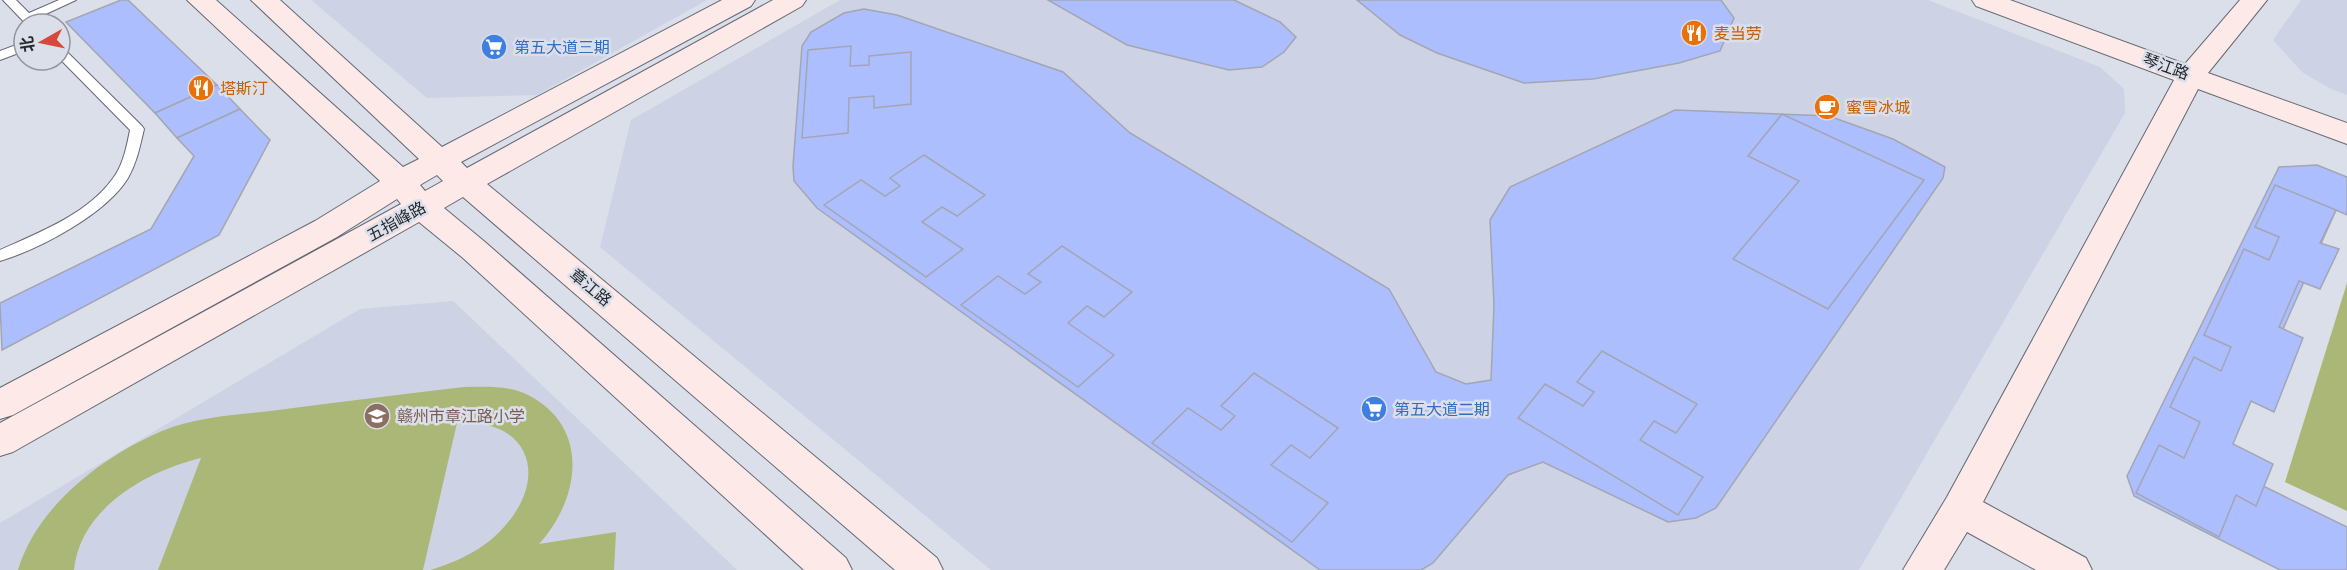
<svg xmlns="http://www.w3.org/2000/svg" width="2347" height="570" font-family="Jost,'Noto Sans SC',sans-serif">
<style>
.built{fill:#cdd2e5}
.green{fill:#abb776}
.building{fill:#adbefe;stroke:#a3a6b1;stroke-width:1.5}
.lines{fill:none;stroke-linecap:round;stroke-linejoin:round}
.lane-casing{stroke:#656872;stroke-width:2}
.secondary-casing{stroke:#656872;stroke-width:2}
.lane{fill:#fff;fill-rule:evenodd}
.secondary{fill:#fdeae8;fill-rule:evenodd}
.labels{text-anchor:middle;stroke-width:5;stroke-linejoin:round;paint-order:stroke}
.food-label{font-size:16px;fill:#c56008;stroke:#dbdfea;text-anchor:start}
.shop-label{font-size:16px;fill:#366cbe;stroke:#dbdfea;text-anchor:start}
.street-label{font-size:16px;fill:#26282c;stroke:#dbdfea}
.education-label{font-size:16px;fill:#785e54;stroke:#dbdfea;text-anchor:start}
</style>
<rect width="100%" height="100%" fill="#dbdfea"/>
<g class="built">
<polygon points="311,0 707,0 537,95 427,98"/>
<polygon points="840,0 1928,0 2100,67 2124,89 2125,113 1859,570 991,570 600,247 631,120"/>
<polygon points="2301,0 2347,0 2347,95 2329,88 2302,72 2273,40"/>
<polygon points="453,301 737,570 0,570 0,523 360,309"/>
</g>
<g class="green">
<polygon points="2347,283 2347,511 2285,482"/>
<path d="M464,387C485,387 509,385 528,395C591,427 580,499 539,544L616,532L614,570H430C457,562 485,549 504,527C550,476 529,418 457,423L423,570H158L201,458C147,471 80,508 74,570H18C37,506 103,456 162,431C198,416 240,415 278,410C340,402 402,394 464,387Z"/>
</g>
<g class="building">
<polygon points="121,0 128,0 217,85 155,113 66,22"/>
<polygon points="1048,0 1234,0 1280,22 1296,37 1284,52 1262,67 1229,70 1127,45"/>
<polygon points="1357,0 1721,0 1734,18 1720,51 1679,63 1593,79 1524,83 1437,53 1400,35"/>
<polygon points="864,9 897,15 1063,72 1130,133 1389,289 1436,372 1466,384 1491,380 1494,305 1490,220 1510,187 1675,110 1829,116 1893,139 1945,167 1943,178 1716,508 1696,518 1668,522 1543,462 1508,475 1433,563 1421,570 1320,570 817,208 794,181 793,166 802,46 811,32 844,13"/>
<polygon points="851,46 850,66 869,65 869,56 911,52 911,104 874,108 874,96 849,98 848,133 802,138 808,50"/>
<polygon points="217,85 240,109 177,138 155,113"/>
<polygon points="240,109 270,140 219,235 2,350 0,303 151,229 194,156 177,138"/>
<polygon points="1782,114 1924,180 1828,309 1733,259 1799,181 1748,156"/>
<polygon points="924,155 985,195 957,216 942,207 922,222 963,249 926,277 824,205 861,180 885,196 900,186 890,178"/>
<polygon points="2317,165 2347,177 2347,215 2336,210 2222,466 2347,527 2347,570 2280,570 2134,496 2127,476 2279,167"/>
<polygon points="2275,185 2336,210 2320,243 2339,249 2320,289 2299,281 2279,327 2303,338 2274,412 2251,401 2233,444 2273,464 2256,506 2236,495 2219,537 2136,493 2159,445 2184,458 2200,422 2170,407 2194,357 2221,371 2231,347 2204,335 2244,249 2269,260 2279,237 2255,227"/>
<polygon points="1062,246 1132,292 1104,317 1087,306 1068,323 1114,355 1078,387 961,305 998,276 1025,294 1041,282 1028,274"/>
<polygon points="1602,351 1697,404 1676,433 1654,421 1640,440 1703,477 1678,515 1518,418 1545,384 1583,406 1594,392 1577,382"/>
<polygon points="1254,373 1338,428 1310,458 1291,445 1271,465 1328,503 1292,542 1152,443 1188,408 1221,430 1235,416 1221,406"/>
</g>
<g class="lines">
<g class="lane-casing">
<g id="lane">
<polygon points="3,0 16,0 29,13 59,0 76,0 35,19 39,24 26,24"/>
<polygon points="24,42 24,51 0,60 0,51"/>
<path d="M60,48L64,49L142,126L144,129C140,146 137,162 128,178C106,214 40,249 0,261V250C40,232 91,213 116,174C124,161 127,145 130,130L60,59Z"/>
</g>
</g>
<g class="secondary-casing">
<g id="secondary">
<path d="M187,0H216L403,167L419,159L251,0H280L442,147L722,0H755L751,6L461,162L467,168L773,0H806L802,6L487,184L937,558L943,570H895L463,197L444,208L485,242L846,558L852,570H804L463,258L419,222L13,452L0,456V423L401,204L397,199L337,237L13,415L0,419V388L315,221L380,181ZM437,175L443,181L425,191L420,185Z"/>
<polygon points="1972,0 2010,0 2185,64 2240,0 2267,0 2208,73 2347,123 2347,144 2198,89 1983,502 2086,558 2092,570 2036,570 1967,532 1944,570 1903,570 1947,497 2174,80 1976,6"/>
</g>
</g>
<use href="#lane" class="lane"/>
<use href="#secondary" class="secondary"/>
</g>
<defs>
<g id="restaurant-disc" transform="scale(1.35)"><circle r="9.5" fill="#e8710a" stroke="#dbdfea"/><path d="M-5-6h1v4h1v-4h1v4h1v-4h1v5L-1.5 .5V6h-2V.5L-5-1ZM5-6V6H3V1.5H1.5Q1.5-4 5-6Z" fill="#fff"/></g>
<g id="supermarket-disc" transform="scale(1.35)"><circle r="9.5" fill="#3f7fe0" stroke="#dbdfea"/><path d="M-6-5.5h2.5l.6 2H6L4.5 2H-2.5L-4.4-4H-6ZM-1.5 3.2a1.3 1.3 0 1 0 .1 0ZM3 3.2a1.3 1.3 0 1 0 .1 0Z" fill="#fff"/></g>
<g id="cafe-disc" transform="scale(1.35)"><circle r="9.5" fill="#e8710a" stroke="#dbdfea"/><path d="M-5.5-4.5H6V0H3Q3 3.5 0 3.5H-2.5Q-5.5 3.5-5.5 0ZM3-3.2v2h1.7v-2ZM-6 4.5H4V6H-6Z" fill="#fff"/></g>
<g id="school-disc" transform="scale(1.35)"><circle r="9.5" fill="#8d6e63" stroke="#dbdfea"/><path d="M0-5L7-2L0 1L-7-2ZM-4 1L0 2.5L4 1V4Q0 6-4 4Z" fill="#fff"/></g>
</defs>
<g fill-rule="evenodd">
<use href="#restaurant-disc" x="1694" y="33"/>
<use href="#supermarket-disc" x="494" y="47"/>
<use href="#restaurant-disc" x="201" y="88"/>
<use href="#cafe-disc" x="1827" y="107"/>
<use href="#supermarket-disc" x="1374" y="409"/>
<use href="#school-disc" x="377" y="416"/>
</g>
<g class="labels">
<g class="food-label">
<text x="1714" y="39">麦当劳</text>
<text x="220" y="94">塔斯汀</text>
<text x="1846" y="113">蜜雪冰城</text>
</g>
<g class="shop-label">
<text x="514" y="53">第五大道三期</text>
<text x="1394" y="415">第五大道二期</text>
</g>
<g class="street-label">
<text transform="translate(2166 66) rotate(20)" y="6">琴江路</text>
<text transform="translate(396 221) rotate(-29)" y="6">五指峰路</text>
<text transform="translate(591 287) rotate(40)" y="6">章江路</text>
</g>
<g class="education-label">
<text x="397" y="422">赣州市章江路小学</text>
</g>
</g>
<g transform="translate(42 42) rotate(261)"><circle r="28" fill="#dbdfea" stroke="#93969e" stroke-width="1.5"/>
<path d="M0-4.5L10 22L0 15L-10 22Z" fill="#d6483c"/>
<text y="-9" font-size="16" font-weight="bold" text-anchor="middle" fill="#26282c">北</text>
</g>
</svg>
